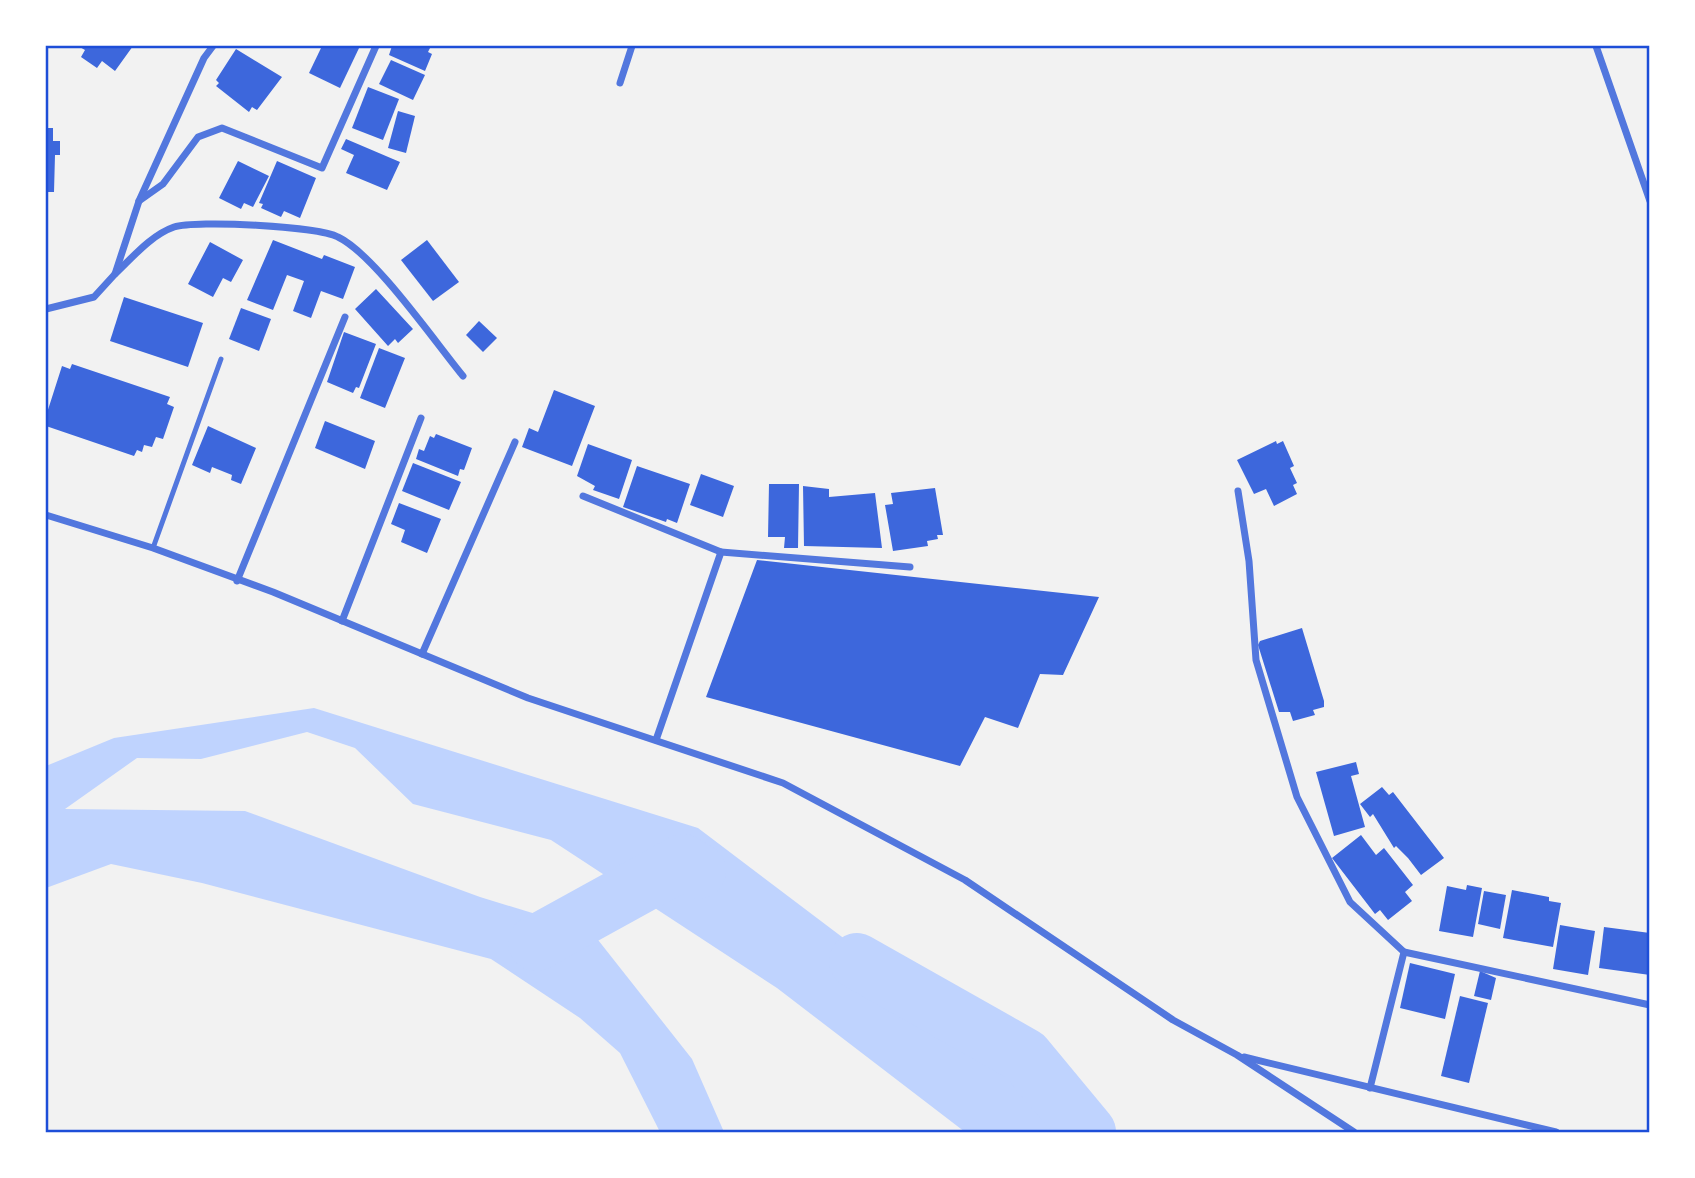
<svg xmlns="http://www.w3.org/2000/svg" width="1695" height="1178" font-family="'Noto Sans',sans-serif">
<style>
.water{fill:#bfd3fe}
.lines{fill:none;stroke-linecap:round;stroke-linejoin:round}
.river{stroke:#bfd3fe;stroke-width:56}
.building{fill:#3d67dc}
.service{stroke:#5277de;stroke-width:5}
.minor{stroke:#5277de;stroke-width:7}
.neatline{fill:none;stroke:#1d4ed8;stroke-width:2.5}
</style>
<rect width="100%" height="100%" fill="#f2f2f2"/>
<polygon class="water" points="314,708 698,828 1100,1132 965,1132 777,988 551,840 413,804 355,748 307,732 201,759 137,758 65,809 245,811 480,897 591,931 692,1059 724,1132 660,1132 620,1053 580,1018 491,959 202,883 111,864 46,888 46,766 114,738"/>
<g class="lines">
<g class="river">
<polyline points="536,943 683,862 698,871"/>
<polyline points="857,961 1025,1056 1088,1132"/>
</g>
</g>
<g class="building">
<polygon points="78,46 133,46 115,71 102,61 97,68 81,57 85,50"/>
<polygon points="322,46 360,46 340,88 309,73"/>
<polygon points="392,46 430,48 428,52 432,54 425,71 389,55"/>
<polygon points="236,49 282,77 257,110 252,107 249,112 216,86 219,83 216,80"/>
<polygon points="391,60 425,75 413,100 379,84"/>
<polygon points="368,87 399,99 383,140 352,128"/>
<polygon points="398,111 415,116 406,153 388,148"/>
<polygon points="46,128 53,128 53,141 60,141 60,155 55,155 54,192 46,192"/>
<polygon points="346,139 400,162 387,190 346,173 354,155 341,149"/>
<polygon points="238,161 269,176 253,207 244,203 241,209 219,198"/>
<polygon points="277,161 316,178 300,218 284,211 281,217 261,208 263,204 259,203"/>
<polygon points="273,240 322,259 324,255 355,267 343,299 321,291 311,318 293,311 304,281 287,275 273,310 247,300"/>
<polygon points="427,240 459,282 433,301 401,260"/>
<polygon points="210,242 243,260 231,282 223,278 213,297 188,284"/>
<polygon points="376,289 413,329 398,343 395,339 388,346 355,309"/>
<polygon points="124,297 203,323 188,367 110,341"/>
<polygon points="241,308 271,319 259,351 229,339"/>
<polygon points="479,321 497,338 483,352 466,335"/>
<polygon points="344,332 376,344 359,388 356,387 353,393 327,382"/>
<polygon points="379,348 405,358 385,408 360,398"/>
<polygon points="72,364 170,397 167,404 174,407 163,439 156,437 152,447 144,445 142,452 137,450 134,456 46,426 46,416 62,366 70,369"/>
<polygon points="554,390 595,406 572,466 522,447 529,428 538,432"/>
<polygon points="325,421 375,441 365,469 315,448"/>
<polygon points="208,426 256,448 241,484 231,480 232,475 212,467 210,473 192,465"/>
<polygon points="436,434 472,448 464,470 460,469 458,476 416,459 419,449 424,451 430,436 434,438"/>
<polygon points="1276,441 1277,444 1283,441 1294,466 1290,468 1297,483 1293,485 1297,494 1274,506 1266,489 1254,494 1237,460"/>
<polygon points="588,444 632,460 619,499 593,490 595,486 577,476"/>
<polygon points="413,463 461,482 449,510 402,491"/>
<polygon points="637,466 690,484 677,523 667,519 666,522 623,507"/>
<polygon points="701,474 734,486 723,517 690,505"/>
<polygon points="769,484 799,484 798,548 784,548 785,537 768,537"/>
<polygon points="803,486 829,489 829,497 875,493 882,548 804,546"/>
<polygon points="935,488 943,535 937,535 938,539 927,541 928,546 893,551 885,505 893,504 891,493"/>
<polygon points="399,503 441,519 427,553 401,542 405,530 391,524"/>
<polygon points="757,560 1099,597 1063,675 1040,674 1018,728 985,717 960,766 706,697"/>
<polygon points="1302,628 1324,701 1324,707 1313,710 1315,715 1293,721 1290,712 1279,712 1258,645 1260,641"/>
<polygon points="1356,762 1359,774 1351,776 1365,827 1334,836 1316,772"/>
<polygon points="1382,787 1389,795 1393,792 1444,858 1421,875 1408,858 1396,846 1394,848 1373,814 1370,817 1360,804"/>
<polygon points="1361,835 1376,855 1384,848 1413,885 1405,892 1412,901 1388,920 1380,910 1375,914 1332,858"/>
<polygon points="1467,885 1482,888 1473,937 1439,931 1447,886 1466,890"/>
<polygon points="1512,890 1549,897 1549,901 1561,903 1553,947 1503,938"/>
<polygon points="1484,891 1506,895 1500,929 1478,924"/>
<polygon points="1560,925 1595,931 1588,975 1553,969"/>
<polygon points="1604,927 1650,933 1650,975 1599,968"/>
<polygon points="1410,963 1455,974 1445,1019 1400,1008"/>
<polygon points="1480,971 1496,978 1491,1000 1474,996"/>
<polygon points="1460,996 1488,1003 1469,1083 1441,1076"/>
</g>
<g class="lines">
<polyline class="service" points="153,548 221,359"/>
<g class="minor">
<polyline points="1596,46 1650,201"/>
<polyline points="620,83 632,46"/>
<polyline points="139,201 163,184 198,137 222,128 322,168 376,46"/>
<path d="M115,274C132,258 151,235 174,227C196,220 317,226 338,237C374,254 435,342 463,376"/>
<polyline points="46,309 94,297 115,274 139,201 204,58 213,46"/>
<polyline points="1238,491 1249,561 1256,660 1297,797 1350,902 1404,952 1370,1088"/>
<polyline points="583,496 721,552"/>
<polyline points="46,515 153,548 273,592 528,698 783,783 965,880 1173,1020 1237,1055 1354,1132"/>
<polyline points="237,581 345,317"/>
<polyline points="342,621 421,418"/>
<polyline points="422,654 515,442"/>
<polyline points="656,740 721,552 910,567"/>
<polyline points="1404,952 1650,1005"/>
<polyline points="1244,1057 1556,1132"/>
</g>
</g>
<rect width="1695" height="1178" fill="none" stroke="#ffffff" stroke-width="94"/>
<rect x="47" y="47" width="1601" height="1084" class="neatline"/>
</svg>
